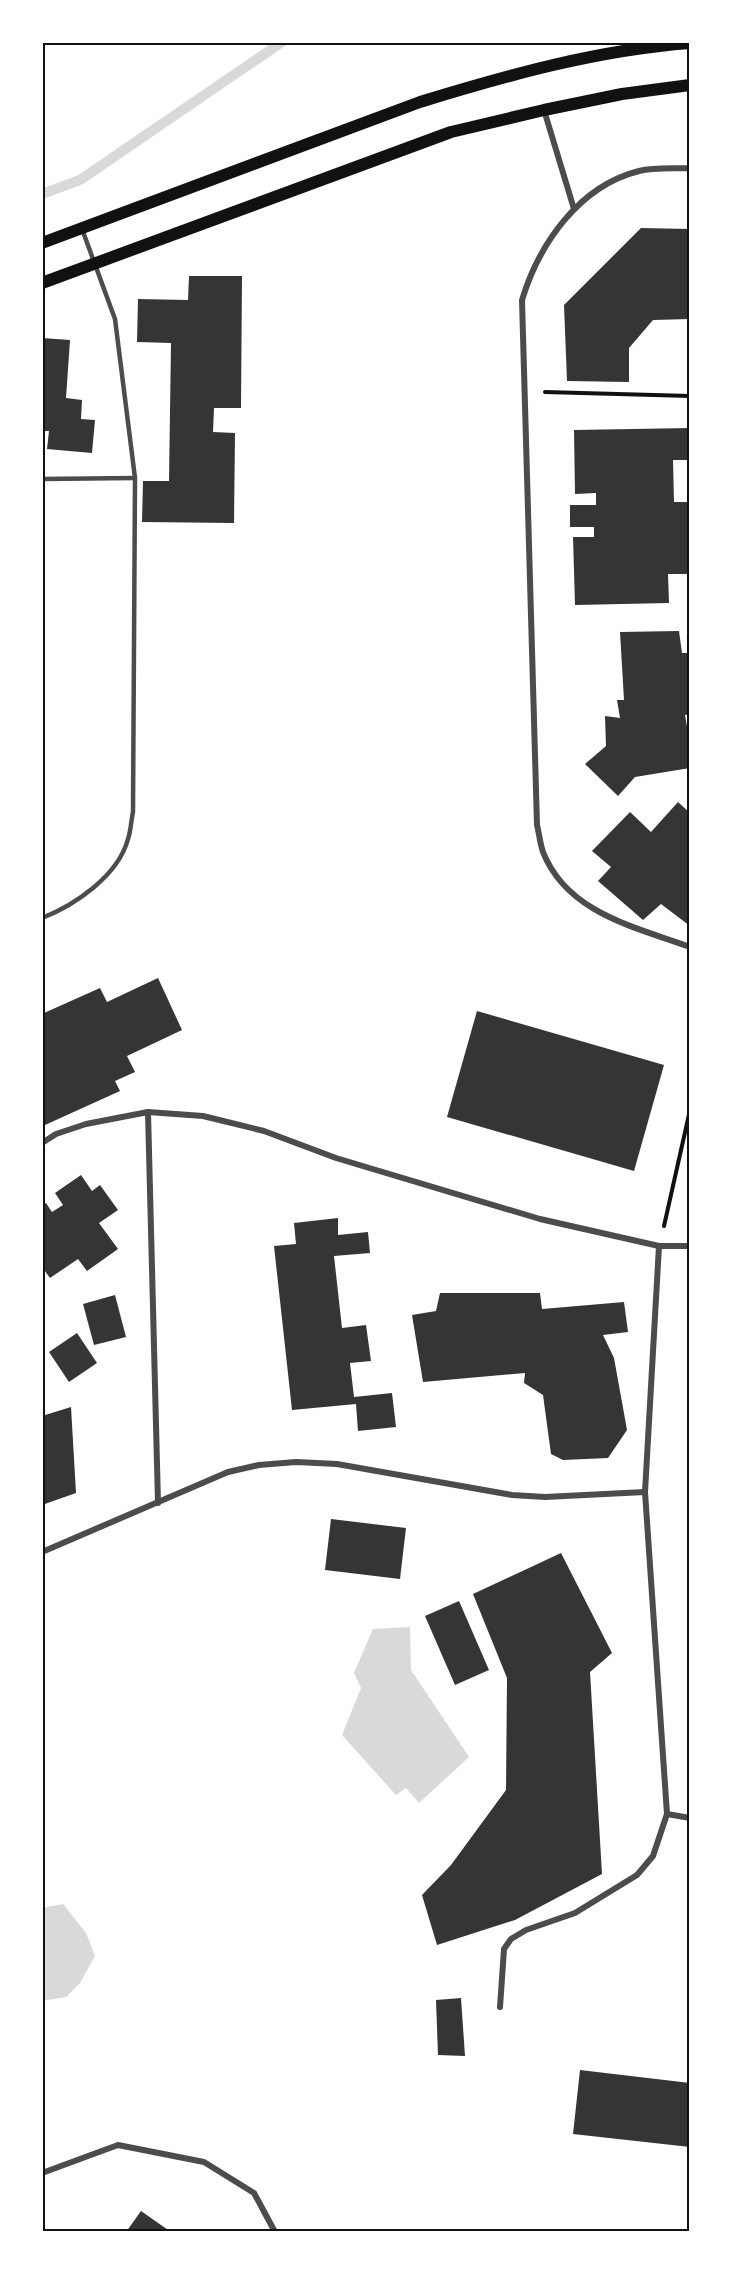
<svg xmlns="http://www.w3.org/2000/svg" width="732" height="2274" font-family="'Nunito Sans',sans-serif">
<style>
.water{fill:#d9d9d9}
.lines{fill:none;stroke-linecap:round;stroke-linejoin:round}
.stream{stroke:#d9d9d9;stroke-width:10}
.building{fill:#353535}
.path{stroke:#111;stroke-width:4}
.service{stroke:#4c4c4c;stroke-width:4.5}
.minor{stroke:#4c4c4c;stroke-width:6}
.secondary{stroke:#111;stroke-width:12}
.neatline{fill:none;stroke:#111;stroke-width:2}
</style>
<rect width="100%" height="100%" fill="#fff"/>
<g class="water">
<polygon points="410,1627 411,1670 469,1757 419,1803 406,1788 396,1795 342,1735 361,1688 354,1673 373,1629"/>
<polygon points="63,1904 86,1933 95,1956 80,1983 66,1997 42,2001 42,1908"/>
</g>
<g class="lines">
<polyline class="stream" points="42,194 80,180 282,42"/>
</g>
<g class="building">
<polygon points="641,228 690,229 690,319 653,320 629,348 629,382 567,381 564,305"/>
<polygon points="189,276 242,276 241,408 214,408 213,432 235,433 234,523 142,522 143,481 169,481 171,343 137,342 138,299 188,300"/>
<polygon points="42,338 70,340 66,398 82,400 81,419 95,420 92,453 47,449 49,431 42,431"/>
<polygon points="690,428 690,460 673,460 674,502 690,502 690,574 668,574 669,603 575,605 573,537 594,537 594,527 570,527 570,505 596,505 596,493 575,494 574,430"/>
<polygon points="679,631 682,653 690,653 690,714 685,715 690,744 690,768 635,777 618,796 585,764 606,746 605,716 620,718 617,700 624,700 620,632"/>
<polygon points="678,802 690,813 690,926 661,904 643,920 598,881 611,867 592,851 630,812 651,832"/>
<polygon points="158,978 182,1030 127,1056 135,1072 115,1081 120,1091 45,1125 42,1118 42,1008 44,1013 100,988 107,1002"/>
<polygon points="477,1011 664,1065 634,1171 447,1117"/>
<polygon points="81,1175 92,1191 100,1185 118,1210 99,1223 118,1249 87,1271 78,1259 50,1278 42,1267 42,1206 46,1203 52,1212 63,1205 55,1193"/>
<polygon points="338,1218 338,1235 368,1232 370,1253 334,1256 342,1328 366,1325 371,1361 350,1363 354,1397 392,1393 396,1427 358,1431 356,1404 292,1410 274,1246 296,1244 294,1223"/>
<polygon points="440,1293 540,1293 542,1309 624,1302 628,1332 603,1335 614,1358 627,1430 608,1458 563,1460 551,1454 543,1395 524,1383 525,1373 423,1382 412,1315 436,1311"/>
<polygon points="115,1295 126,1337 94,1345 83,1304"/>
<polygon points="77,1333 97,1363 69,1382 49,1352"/>
<polygon points="71,1407 76,1493 42,1505 42,1416"/>
<polygon points="331,1519 406,1528 400,1579 325,1570"/>
<polygon points="561,1553 612,1653 590,1672 602,1874 515,1920 437,1945 422,1895 451,1865 506,1790 507,1678 473,1594"/>
<polygon points="459,1601 489,1670 455,1685 425,1616"/>
<polygon points="461,1998 465,2056 438,2055 436,2000"/>
<polygon points="580,2070 690,2083 690,2147 573,2134"/>
<polygon points="141,2211 171,2232 126,2232"/>
</g>
<g class="lines">
<g class="path">
<polyline points="545,392 690,396"/>
<polyline points="664,1226 690,1110"/>
</g>
<g class="service">
<polyline points="42,479 135,478"/>
<path d="M42,918C75,905 118,876 128,839C131,830 131,821 133,812L135,478L115,319L82,229"/>
</g>
<g class="minor">
<polyline points="544,110 574,209"/>
<path d="M690,168C674,169 655,167 639,171C579,186 539,244 522,300L537,825C539,833 540,843 543,852C567,913 635,927 690,947"/>
<polyline points="148,1112 158,1503"/>
<polyline points="42,1143 56,1134 86,1124 148,1112 203,1116 264,1131 336,1158 540,1219 659,1246 690,1246"/>
<polyline points="42,1552 228,1472 259,1465 296,1462 337,1464 512,1495 545,1497 645,1492"/>
<polyline points="667,1814 690,1818"/>
<polyline points="500,2007 504,1949 511,1939 526,1930 575,1913 637,1875 653,1856 667,1814 645,1492 659,1246"/>
<polyline points="42,2173 118,2145 204,2162 254,2193 275,2232"/>
</g>
<g class="secondary">
<path d="M42,243L420,102C508,75 597,50 690,43"/>
<polyline points="42,283 451,132 544,110 622,94 690,85"/>
</g>
</g>
<rect width="732" height="2274" fill="none" stroke="#ffffff" stroke-width="87"/>
<rect x="44" y="44" width="644" height="2186" class="neatline"/>
</svg>
